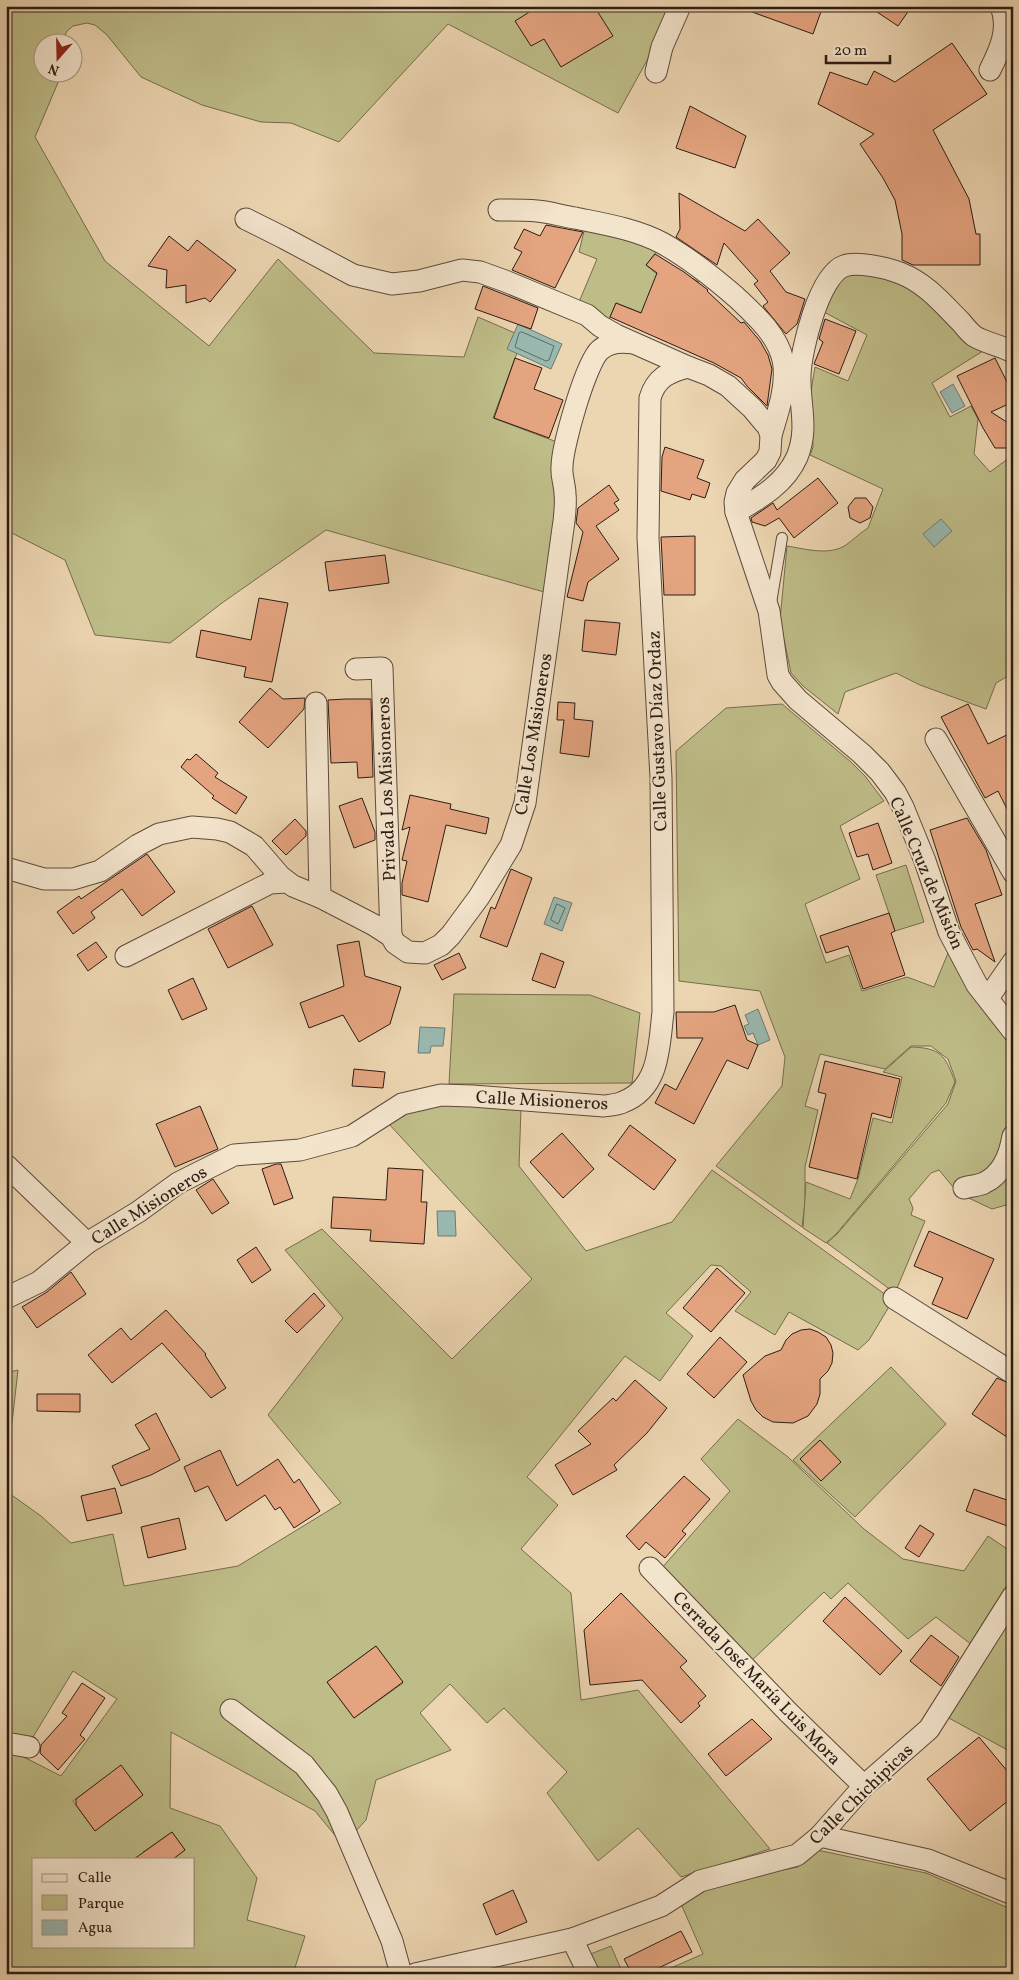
<svg xmlns="http://www.w3.org/2000/svg" width="1019" height="1980" font-family="Vollkorn,serif">
<style>
.green{fill:#bebc87;stroke:#756c4e;fill-rule:evenodd}
.water{fill:#99b8af;stroke:#6d7a71}
.lines{fill:none;stroke-linecap:round;stroke-linejoin:round}
.shore{stroke:#626a62;stroke-width:1}
.building{fill:#e4a480;stroke:#2c1c14}
.lane-casing{stroke:#5c4a3b;stroke-width:12}
.street-casing{stroke:#5c4a3b;stroke-width:23}
.lane{stroke:#f3e4cc;stroke-width:10}
.street{stroke:#f3e4cc;stroke-width:21}
.labels{text-anchor:middle;stroke-width:4;stroke-linejoin:round;paint-order:stroke}
.street-label{font-size:18px;fill:#2c1c14;stroke:#f3e4cc}
</style>
<rect width="100%" height="100%" fill="#ecd5b1"/>
<filter id="stains"><feTurbulence type="fractalNoise" baseFrequency=".004" numOctaves="4"/><feColorMatrix values="0 0 0 0 .2 0 0 0 0 .09 0 0 0 0 .02 0 0 0 .5 -.17"/></filter>
<radialGradient id="worn" r=".72"><stop offset=".6" stop-color="#630" stop-opacity="0"/><stop offset="1" stop-color="#630" stop-opacity=".3"/></radialGradient>
<g class="green">
<polygon points="6,6 677,6 618,113 448,24 339,142 291,123 261,122 202,105 141,77 107,35 95,25 87,23 73,26 67,31 62,42 42,42 42,72 62,73 35,137 105,261 209,346 278,259 374,353 464,357 478,317 515,333 517,353 493,418 557,442 555,519 544,592 326,530 222,603 170,643 95,635 65,560 6,530"/>
<polygon points="585,227 615,234 657,251 646,265 672,286 683,273 699,282 682,294 657,319 616,303 608,322 579,302 597,259 579,252"/>
<path d="M839,274L896,276L983,351L932,383L950,417L971,406L978,419L974,454L990,472L1013,455V673L996,683L986,709L920,685L896,673L845,692L838,714L803,686L791,673L780,620L787,546C806,549 829,556 846,545C854,539 860,533 868,528L883,489L810,455L813,447L811,391L815,367L848,381L867,335L822,311Z"/>
<polygon points="782,704 851,762 865,776 884,801 840,826 860,879 805,904 826,963 849,955 862,991 907,977 934,987 948,953 1013,1044 1013,1197 1010,1204 992,1209 958,1193 939,1170 931,1173 909,1199 913,1208 911,1215 925,1221 895,1293 827,1243 837,1234 948,1104 956,1081 948,1059 931,1046 911,1046 885,1069 820,1054 805,1106 818,1110 805,1167 805,1203 802,1227 716,1166 782,1086 785,1057 760,991 679,981 676,751 726,708"/>
<polygon points="906,865 924,922 895,931 876,875"/>
<polygon points="454,994 590,995 640,1013 632,1083 449,1084"/>
<path d="M911,1047C941,1048 945,1055 955,1082L946,1103L837,1233L826,1243L803,1228L806,1182L850,1199L858,1179L873,1118L892,1123L902,1077L883,1072Z"/>
<path d="M439,1103L521,1108L519,1166L586,1251L672,1222L712,1170L893,1300L869,1340L858,1350L789,1312L775,1335L735,1311L751,1292L721,1266L711,1265L666,1313L693,1336L660,1381L625,1356L527,1477L558,1505L521,1549L571,1593L581,1700L638,1690L770,1849L681,1877L638,1828L598,1861L547,1793L567,1772L504,1708L487,1723L450,1684L420,1713L451,1750L376,1780L366,1820L343,1845L315,1811L171,1732L170,1808L220,1826L257,1878L247,1920L305,1936L293,1974H6V1748L61,1776L117,1699L73,1671L33,1737L6,1740V1491L41,1516L71,1543L113,1534L124,1586L238,1566L341,1503L268,1415L343,1318L285,1250L322,1229L452,1359L532,1279L388,1123L403,1112ZM376,1646L403,1683L354,1718L327,1682ZM121,1766L143,1795L95,1831L73,1801ZM172,1832L185,1850L173,1859H194V1946H34V1859H148L143,1852Z"/>
<polygon points="891,1367 946,1424 855,1517 793,1460"/>
<polygon points="18,1370 6,1476 6,1373"/>
<polygon points="738,1419 788,1457 864,1529 903,1559 964,1571 988,1536 1013,1553 1013,1585 998,1613 1013,1619 1013,1753 947,1717 986,1656 936,1617 908,1639 848,1583 831,1599 824,1592 748,1664 660,1570 730,1491 701,1459"/>
<polygon points="817,1850 926,1873 1013,1910 1013,1974 657,1974 703,1954 681,1904 700,1891 744,1878 798,1867"/>
<polygon points="611,1946 623,1974 597,1974 588,1955"/>
</g>
<g class="water">
<polygon points="518,324 562,344 551,369 507,349"/>
<polygon points="953,384 965,406 952,413 940,392"/>
<polygon points="941,519 952,531 934,547 923,534"/>
<polygon points="554,897 572,903 562,931 544,924"/>
<polygon points="758,1009 770,1040 758,1045 753,1033 748,1035 744,1026 749,1024 745,1015"/>
<polygon points="420,1027 445,1028 443,1046 431,1046 430,1053 418,1053"/>
<polygon points="437,1211 455,1211 456,1236 438,1236"/>
</g>
<g class="lines">
<g class="shore">
<polygon points="522,332 554,346 549,360 546,361 515,347 519,333"/>
<polygon points="557,904 565,908 558,924 551,920"/>
</g>
</g>
<g class="building">
<polygon points="539,6 594,6 613,36 561,67 544,39 531,46 515,21"/>
<polygon points="742,6 823,6 813,34 741,8"/>
<polygon points="868,6 912,6 898,26"/>
<polygon points="952,43 987,94 933,130 969,199 976,234 980,234 980,265 913,265 902,260 902,234 895,200 883,178 860,144 874,134 818,104 830,72 867,85 874,71 895,82"/>
<polygon points="690,106 746,136 735,168 676,148"/>
<polygon points="679,193 745,231 758,219 790,253 770,271 786,292 805,299 797,324 786,334 763,306 768,302 754,284 758,281 724,243 717,265 676,237 680,229"/>
<polygon points="546,225 583,232 555,288 512,270 522,252 514,248 524,229 540,236"/>
<polygon points="169,236 188,251 197,240 236,270 210,302 205,298 186,303 186,285 166,288 167,270 148,266"/>
<polygon points="655,254 684,272 708,290 707,291 741,323 744,322 760,341 768,355 772,369 767,406 747,386 741,378 714,363 610,317 616,303 641,313 657,273 646,265"/>
<polygon points="483,286 538,308 531,329 475,309"/>
<polygon points="825,319 856,331 839,374 814,364 823,342 819,339"/>
<polygon points="515,358 542,368 534,389 563,400 549,438 494,418"/>
<polygon points="995,358 1013,394 1013,402 991,412 1013,426 1013,443 1008,448 995,448 983,428 957,376"/>
<polygon points="665,447 704,460 697,478 710,483 705,498 692,494 690,500 661,491 662,457"/>
<polygon points="818,478 838,503 794,538 779,518 765,526 752,522 751,518 773,503 777,510"/>
<polygon points="609,485 619,500 614,503 619,510 596,526 619,559 588,582 583,601 567,597 583,532 576,523 578,508"/>
<polygon points="855,498 866,498 873,507 870,518 860,523 850,518 848,507"/>
<polygon points="695,536 695,595 664,595 661,537"/>
<polygon points="385,555 389,583 329,591 325,562"/>
<polygon points="259,598 288,603 272,682 244,677 246,667 196,657 201,630 251,640"/>
<polygon points="585,620 620,623 616,655 582,651"/>
<polygon points="270,688 283,699 305,698 304,709 268,748 239,722"/>
<polygon points="346,699 371,699 373,777 358,778 357,762 331,763 328,700"/>
<polygon points="558,702 575,703 574,719 593,721 589,757 560,753 564,720 557,720"/>
<polygon points="968,704 988,744 1013,732 1013,821 998,791 985,798 941,717"/>
<polygon points="196,754 218,773 215,777 247,797 236,814 212,798 214,796 181,767 187,759 190,760"/>
<polygon points="410,795 451,804 450,809 489,818 486,834 446,825 428,902 402,895 402,883 407,861 402,860 410,827 402,830"/>
<polygon points="362,798 375,832 375,840 354,848 339,806"/>
<polygon points="967,818 986,850 1002,895 975,904 995,962 977,949 973,950 961,927 930,830"/>
<polygon points="295,819 306,831 306,836 286,855 272,841"/>
<polygon points="878,823 892,863 873,870 868,854 857,857 849,833"/>
<polygon points="147,854 175,892 142,916 122,889 91,912 95,918 73,934 57,912 79,896 81,899"/>
<polygon points="511,869 532,878 507,947 480,937 491,907 495,909"/>
<polygon points="252,906 273,945 228,968 208,929"/>
<polygon points="889,913 895,931 891,933 905,975 863,989 848,946 826,953 820,936"/>
<polygon points="359,941 365,976 401,987 390,1024 359,1042 343,1015 309,1028 300,1003 344,986 337,945"/>
<polygon points="96,942 107,957 88,971 77,955"/>
<polygon points="459,953 466,968 442,980 434,965"/>
<polygon points="541,953 564,962 555,988 532,980"/>
<polygon points="193,978 207,1009 182,1020 168,990"/>
<polygon points="735,1005 747,1040 758,1045 748,1069 727,1060 694,1124 655,1103 665,1084 676,1090 703,1038 677,1038 676,1012 714,1012"/>
<polygon points="825,1061 900,1079 891,1118 872,1113 857,1179 809,1167 826,1094 818,1092"/>
<polygon points="354,1069 385,1072 383,1088 352,1086"/>
<polygon points="200,1106 218,1149 175,1167 156,1124"/>
<polygon points="630,1125 676,1160 654,1190 608,1155"/>
<polygon points="562,1133 594,1169 563,1198 530,1162"/>
<polygon points="276,1164 281,1164 293,1198 274,1205 262,1169"/>
<polygon points="388,1168 423,1170 421,1202 427,1202 424,1244 370,1241 371,1230 331,1228 333,1197 386,1200"/>
<polygon points="213,1179 229,1203 212,1214 196,1190"/>
<polygon points="929,1231 994,1259 967,1319 932,1304 943,1278 914,1266"/>
<polygon points="256,1247 271,1270 252,1283 237,1260"/>
<polygon points="717,1268 745,1293 711,1332 683,1308"/>
<polygon points="71,1272 86,1294 37,1328 22,1307 47,1292"/>
<polygon points="314,1293 325,1306 297,1333 285,1321"/>
<polygon points="166,1310 206,1354 205,1355 226,1388 211,1398 162,1343 112,1383 88,1355 121,1328 131,1340"/>
<polygon points="810,1329 818,1332 826,1337 831,1345 833,1353 832,1363 828,1371 820,1379 820,1394 817,1404 808,1416 793,1423 773,1422 763,1417 756,1410 751,1401 743,1375 765,1356 781,1350 786,1340 792,1334 801,1330"/>
<polygon points="720,1337 747,1362 714,1398 687,1374"/>
<polygon points="997,1378 1013,1385 1013,1441 972,1414"/>
<polygon points="635,1380 667,1408 647,1433 614,1465 617,1470 573,1495 555,1465 591,1444 578,1431 613,1398 616,1401"/>
<polygon points="37,1394 80,1394 80,1412 37,1411"/>
<polygon points="156,1413 180,1460 151,1475 121,1486 112,1466 150,1449 135,1425"/>
<polygon points="820,1440 841,1462 821,1481 800,1459"/>
<polygon points="220,1450 237,1486 278,1459 294,1483 299,1479 320,1511 294,1528 280,1507 275,1510 265,1495 226,1521 208,1486 195,1492 184,1467"/>
<polygon points="684,1476 710,1499 682,1531 686,1534 665,1558 646,1542 639,1550 626,1536"/>
<polygon points="115,1488 122,1513 87,1521 81,1496"/>
<polygon points="974,1489 1013,1502 1013,1528 966,1511"/>
<polygon points="179,1518 186,1549 148,1558 141,1527"/>
<polygon points="920,1525 934,1534 919,1557 905,1548"/>
<polygon points="621,1593 687,1661 680,1667 706,1696 698,1703 700,1706 681,1723 642,1680 590,1685 584,1630"/>
<polygon points="845,1597 902,1651 880,1675 823,1621"/>
<polygon points="931,1635 959,1657 941,1686 910,1661"/>
<polygon points="376,1646 403,1682 354,1718 327,1682"/>
<polygon points="82,1683 105,1698 80,1735 85,1739 58,1770 40,1753 41,1745 67,1716 62,1713"/>
<polygon points="752,1719 772,1739 726,1776 708,1754"/>
<polygon points="979,1737 1013,1778 1013,1797 970,1831 927,1779"/>
<polygon points="121,1765 143,1795 95,1831 76,1805 76,1799"/>
<polygon points="172,1832 185,1850 173,1859 134,1859"/>
<polygon points="513,1890 527,1922 496,1935 483,1904"/>
<polygon points="681,1931 692,1952 646,1974 632,1974 624,1959"/>
</g>
<g class="lines">
<g class="lane-casing">
<polyline id="lane" points="771,603 782,538"/>
</g>
<g class="street-casing">
<g id="street">
<path d="M990,70C1000,50 1010,29 1001,6"/>
<polyline points="656,72 662,47 680,6"/>
<path d="M499,210C512,210 525,210 537,211C550,212 562,216 575,218C604,224 636,229 662,243C689,258 713,277 736,297C755,315 777,334 783,360C788,384 778,412 771,435"/>
<polyline points="246,219 284,238 353,275 392,284 419,281 462,270 480,272 505,281 587,315 600,326 616,335 688,367 709,375 728,386 752,408 768,427 771,435 770,452 766,460 745,480 737,493 735,502 736,512 769,611 778,675 782,682 798,700 862,754 880,772 895,792 903,807 925,861 949,932 977,985 1013,1031"/>
<path d="M736,512C760,498 785,484 797,457C809,428 799,405 800,375C801,350 819,275 844,266C857,261 887,268 900,273C926,283 942,303 961,322C965,327 969,332 974,336C983,342 1002,346 1013,352"/>
<polyline points="356,669 382,668 391,936"/>
<polyline points="316,703 320,897"/>
<polyline points="936,739 1013,872"/>
<path d="M6,868L44,879H73L100,871L138,845L159,834L192,827L217,829L230,832L254,846L280,876L293,886L320,897L374,925L391,936L395,943L408,952L425,953L441,945L451,935L479,897L511,845L525,803L564,521C565,512 566,502 565,494C565,485 561,476 562,467C562,447 586,362 600,350C609,342 621,341 633,343"/>
<polyline points="126,956 270,883 287,882"/>
<polyline points="988,998 1013,962"/>
<polyline points="6,1165 87,1243"/>
<path d="M964,1188C970,1186 978,1186 984,1183C1002,1175 1010,1154 1013,1136"/>
<path d="M6,1298L39,1282L87,1243L138,1212L178,1183L234,1155L300,1150L352,1136L402,1104L441,1095L472,1096L604,1106C610,1105 617,1105 623,1102C660,1088 659,1045 663,1012L661,778L648,538L650,398C656,378 668,372 688,367"/>
<polyline points="894,1298 1013,1373"/>
<polyline points="650,1568 788,1712 864,1786"/>
<polyline points="231,1710 304,1765 327,1794 337,1812 392,1941 401,1974"/>
<polyline points="6,1743 29,1747"/>
<polyline points="820,1836 928,1860 1013,1894"/>
<polyline points="572,1939 589,1974"/>
<polyline points="415,1974 572,1939 661,1906 700,1881 797,1855 820,1836 864,1786 929,1729 1013,1596"/>
</g>
</g>
<use href="#lane" class="lane"/>
<use href="#street" class="street"/>
</g>
<g class="labels">
<g class="street-label">
<text transform="translate(657 731) rotate(-92)" y="6">Calle Gustavo Díaz Ordaz</text>
<text transform="translate(533 734) rotate(-81)" y="6">Calle Los Misioneros</text>
<text transform="translate(386 789) rotate(-92)" y="6">Privada Los Misioneros</text>
<text transform="translate(927 873) rotate(67)" y="6">Calle Cruz de Misión</text>
<text transform="translate(542 1100) rotate(3)" y="6">Calle Misioneros</text>
<text transform="translate(149 1205) rotate(-32)" y="6">Calle Misioneros</text>
<text transform="translate(757 1678) rotate(46)" y="6">Cerrada José María Luis Mora</text>
<text transform="translate(861 1794) rotate(-44)" y="6">Calle Chichipicas</text>
</g>
</g>
<rect width="1019" height="1980" fill="none" stroke="#ecd5b1" stroke-width="25"/>
<rect x="8" y="8" width="1004" height="1965" fill="none" stroke="#2c1c14" stroke-width="2.5"/>
<rect x="12" y="12" width="994" height="1955" fill="none" stroke="#2c1c14"/>
<rect x="32" y="1858" width="162" height="90" fill="#f3e4cc" stroke="#a39482"/>
<rect x="42" y="1874" width="25" height="8" fill="#f3e4cc" stroke="#a39482"/>
<text x="78" y="1882" font-size="15" fill="#2c1c14">Calle</text>
<rect x="42" y="1895" width="25" height="15" fill="#bebc87" stroke="#a39482"/>
<text x="78" y="1908" font-size="15" fill="#2c1c14">Parque</text>
<rect x="42" y="1920" width="25" height="15" fill="#99b8af" stroke="#a39482"/>
<text x="78" y="1932" font-size="15" fill="#2c1c14">Agua</text>
<g transform="translate(58 58) rotate(200)"><circle r="24" fill="#f3e4cc" stroke="#a39482"/>
<path d="M0-4L9 19L0 12L-9 19Z" fill="#8f2418"/>
<text y="-8" font-size="14" font-weight="bold" text-anchor="middle" fill="#2c1c14">N</text>
</g>
<path d="M826 55v8h64v-8" fill="none" stroke="#2c1c14" stroke-width="2.5"/>
<text x="834" y="55" font-size="15" fill="#2c1c14" stroke="#f3e4cc" stroke-width="4" paint-order="stroke">20 m</text>
<rect width="100%" height="100%" filter="url(#stains)"/>
<rect width="100%" height="100%" fill="url(#worn)"/>
</svg>
